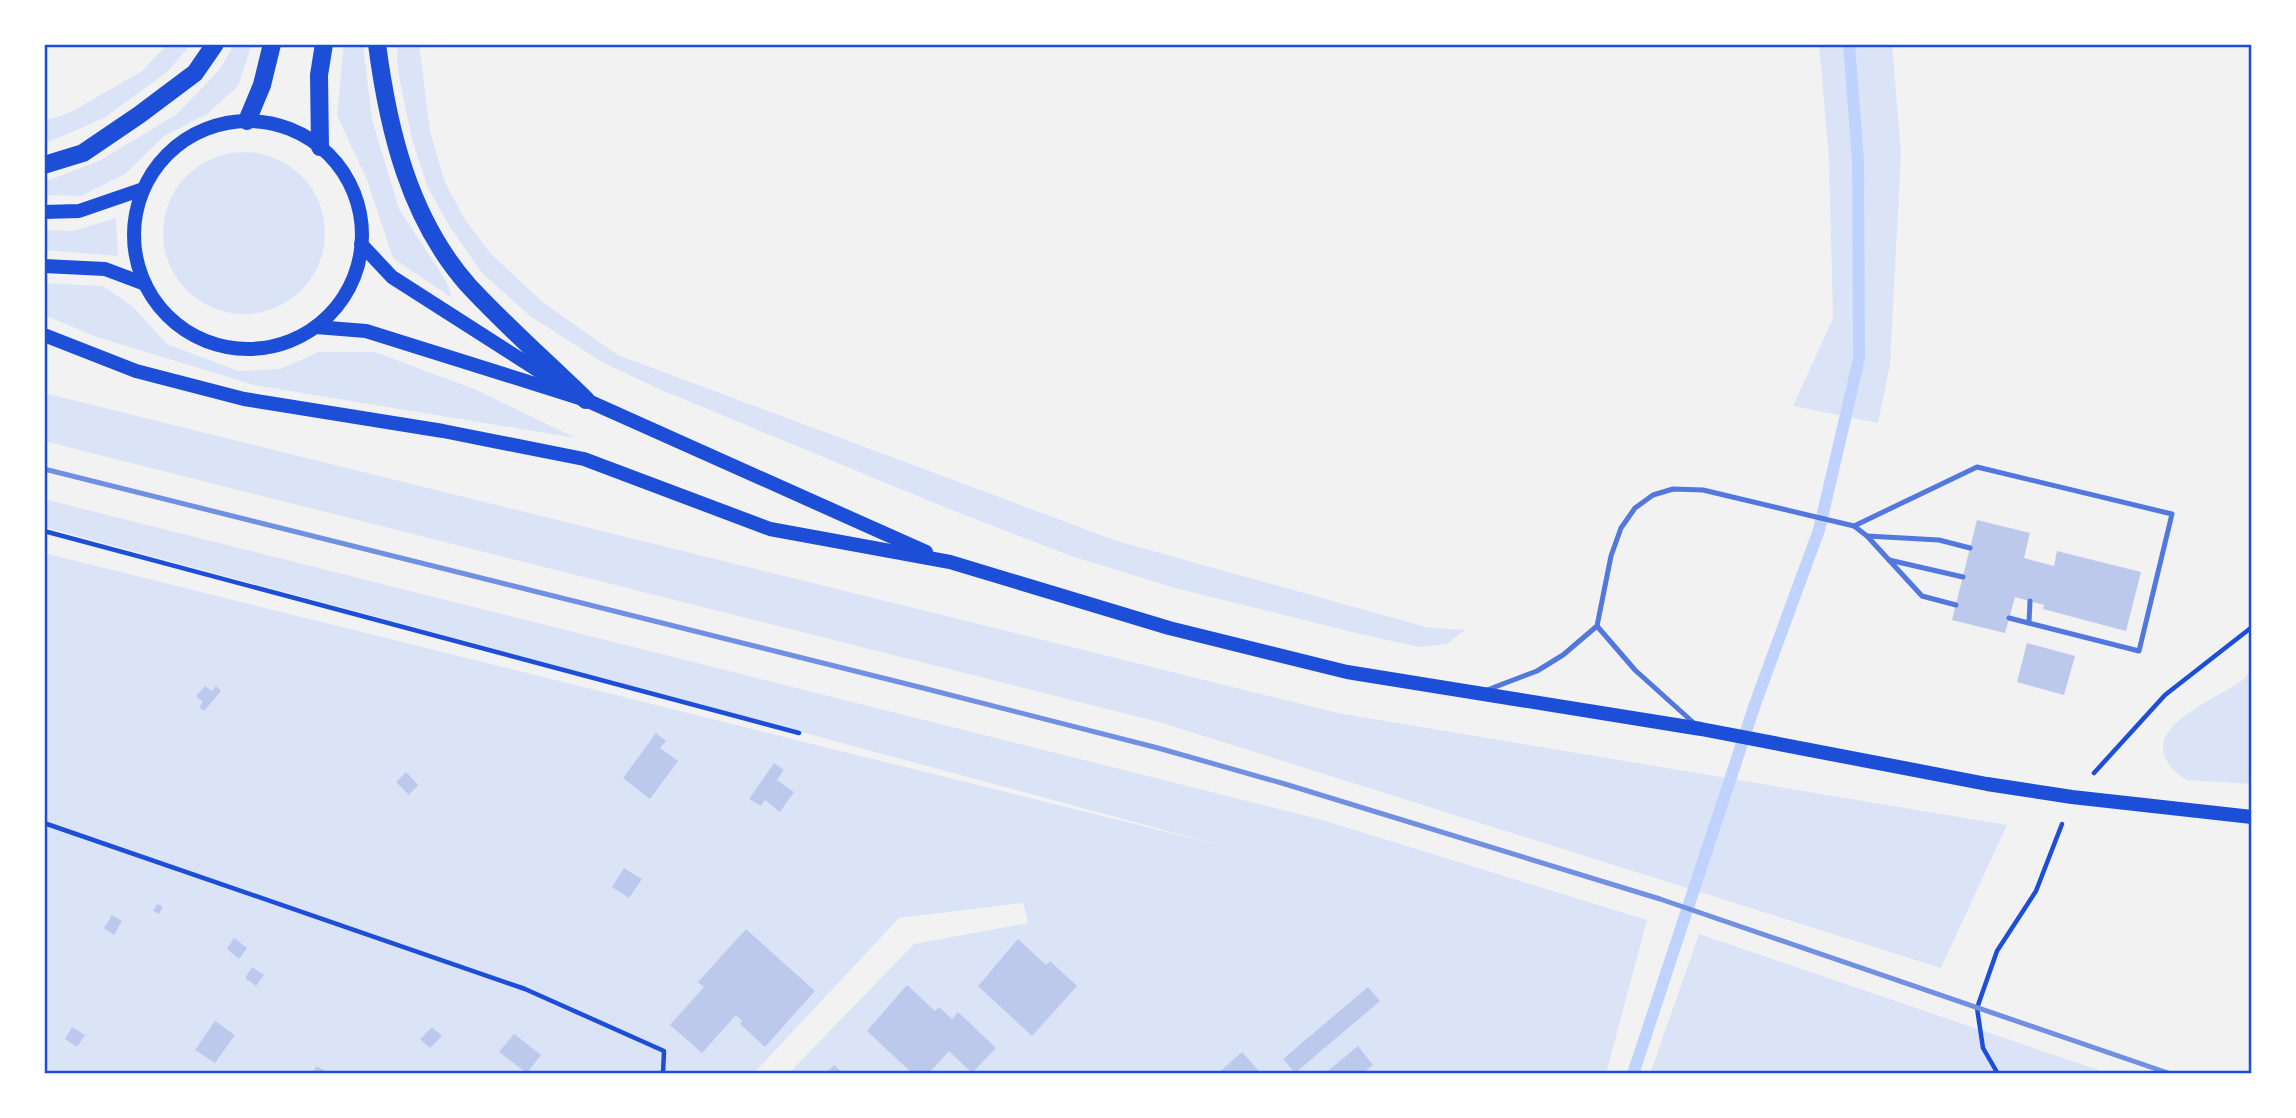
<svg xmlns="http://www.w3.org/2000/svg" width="2296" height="1118" font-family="Roboto,sans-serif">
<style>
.green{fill:#dbe4f7}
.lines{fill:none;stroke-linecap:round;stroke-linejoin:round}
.stream{stroke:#bfd3fe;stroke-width:12}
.building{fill:#bdc9ec}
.path{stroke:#1d4ed8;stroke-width:4.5}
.service{stroke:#5277de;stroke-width:5}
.secondary{stroke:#1d4ed8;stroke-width:14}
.primary{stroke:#1d4ed8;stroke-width:18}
.rail{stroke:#7290e2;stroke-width:5}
.neatline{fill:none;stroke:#1d4ed8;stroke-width:2.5}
</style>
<rect width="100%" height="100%" fill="#f2f2f2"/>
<g class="green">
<polygon points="168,44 191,44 167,72 104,118 44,144 44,121 69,113 142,71"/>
<polygon points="234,44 252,44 238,86 207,114 164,136 125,174 81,196 44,195 44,182 99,161 177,114 220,69"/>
<polygon points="344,44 363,44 372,120 399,209 446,281 452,298 393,258 367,180 337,115"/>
<polygon points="397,44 419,44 430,131 444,180 464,218 491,254 545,304 618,355 1117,541 1426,627 1465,630 1447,644 1420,647 1364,635 1175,588 1071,556 944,507 659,389 602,362 530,316 482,273 450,227 428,188 412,140 398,71"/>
<polygon points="1819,44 1892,44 1901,153 1890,365 1878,423 1793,406 1833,318 1829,158"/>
<circle cx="244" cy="233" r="81"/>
<polygon points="116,218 118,256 44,250 44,230 73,231"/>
<polygon points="44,283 103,286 132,306 167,344 238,371 280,369 319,352 375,352 474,389 576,438 254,385 97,337 44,315"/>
<polygon points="44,393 1338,713 2007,825 1941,968 1159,722 44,441"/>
<polygon points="44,499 1319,819 1647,920 1606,1074 788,1074 914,944 1028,923 1023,903 899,918 753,1074 44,1074 44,553 1219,845 44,527"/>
<path d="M2252,669V784L2187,780C2178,775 2172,770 2167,761C2145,725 2219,698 2241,681C2246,678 2249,673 2252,669Z"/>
<polygon points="1699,934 2110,1074 1650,1074"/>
</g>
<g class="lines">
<polyline class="stream" points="1633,1074 1755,704 1819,530 1859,359 1858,161 1849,44"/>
</g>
<g class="building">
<polygon points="1977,520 2030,533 2024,558 2054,566 2057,551 2141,572 2126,631 2043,609 2044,605 2015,597 2005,633 1952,620"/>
<polygon points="2027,643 2075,656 2064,695 2017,682"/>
<polygon points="205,686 212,691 216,686 221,691 204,711 199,707 203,702 196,696"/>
<polygon points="656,733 666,741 660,748 678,761 650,799 623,778"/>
<polygon points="774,763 784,770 777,780 794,792 780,812 765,800 761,806 749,799"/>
<polygon points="406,772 418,785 409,795 396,782"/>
<polygon points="624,868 642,879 629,898 612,887"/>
<polygon points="157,904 163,907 159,914 153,911"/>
<polygon points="112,915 122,921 114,935 104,928"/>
<polygon points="746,929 815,991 765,1047 740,1024 742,1021 736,1015 702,1053 670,1025 704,987 698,982"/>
<polygon points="234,938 247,948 239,959 227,949"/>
<polygon points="1018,939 1046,965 1050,961 1077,986 1032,1036 978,986"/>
<polygon points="252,967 264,975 256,986 245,978"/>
<polygon points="907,985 935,1011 939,1007 952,1019 958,1012 996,1048 972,1073 949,1051 928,1074 913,1074 867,1031"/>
<polygon points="1368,987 1380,1001 1295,1073 1283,1059"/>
<polygon points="215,1021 235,1035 215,1063 195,1050"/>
<polygon points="72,1027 85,1035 77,1047 65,1039"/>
<polygon points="432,1027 442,1036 430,1048 420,1039"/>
<polygon points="514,1034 541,1055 527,1073 499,1052"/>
<polygon points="1358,1046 1373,1065 1362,1074 1324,1074"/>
<polygon points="1242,1052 1260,1072 1257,1074 1217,1074"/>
<polygon points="834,1065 844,1074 825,1074"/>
<polygon points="317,1066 330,1074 311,1074"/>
</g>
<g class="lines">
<g class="path">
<polyline points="44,531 799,733"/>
<polyline points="2094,773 2165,695 2252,627"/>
<polyline points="44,823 525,989 664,1051 663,1074"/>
<polyline points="1998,1074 1983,1048 1977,1008 1997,951 2036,891 2062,824"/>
</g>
<g class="service">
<polyline points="1867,536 1939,540 1970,548"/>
<polyline points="1889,560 1963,577"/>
<polyline points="1956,605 1922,596 1867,536 1854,526 1977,467 2172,514 2139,651 2009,618"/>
<polyline points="2029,623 2030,601"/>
<polyline points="1597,626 1635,670 1696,725"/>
<polyline points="1487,690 1537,671 1563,655 1597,626 1611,556 1621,528 1635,508 1653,495 1673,489 1703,490 1854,526"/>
</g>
<g class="secondary">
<circle cx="248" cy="235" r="114"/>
<polyline points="44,212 79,211 143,189"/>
<polyline points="361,244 392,277 564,387"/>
<polyline points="44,266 105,269 145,284"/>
<polyline points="316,327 366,331 586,400 926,552"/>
<polyline points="44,335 136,371 244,399 443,431 584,459 770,529 950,562 1169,628 1347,672 1701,729 1987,784 2072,797 2252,817"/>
</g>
<g class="primary">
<path d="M377,44C388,129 409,218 468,285C505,325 547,362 586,400"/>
<polyline points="247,121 262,85 272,44"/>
<polyline points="320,147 319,75 324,44"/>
<polyline points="44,165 83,153 139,115 195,73 215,44"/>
</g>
<polyline class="rail" points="44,469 919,687 1158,748 1285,784 1660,899 2171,1074"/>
</g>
<rect width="2296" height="1118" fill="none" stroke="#ffffff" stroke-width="91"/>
<rect x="46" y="46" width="2204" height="1026" class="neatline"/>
</svg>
